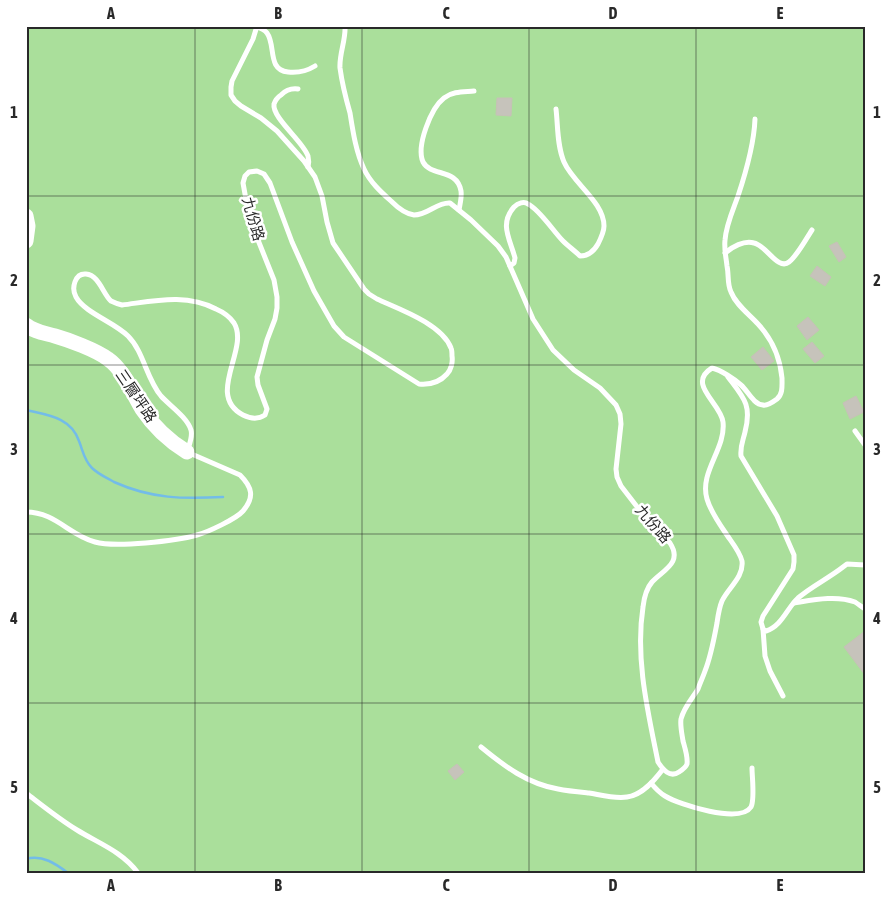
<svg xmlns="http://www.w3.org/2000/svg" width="891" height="899" font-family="'Asap Condensed','Noto Sans TC',sans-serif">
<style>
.green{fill:#aadf9b}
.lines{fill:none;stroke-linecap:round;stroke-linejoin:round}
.stream{stroke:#73bce8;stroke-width:2.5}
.building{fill:#c6c3bb;stroke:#c6c2b6}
.lane{stroke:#fff;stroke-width:5}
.secondary{stroke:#fff;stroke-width:15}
.grid{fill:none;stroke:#292929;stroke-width:1;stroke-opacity:0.55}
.labels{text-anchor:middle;stroke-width:5;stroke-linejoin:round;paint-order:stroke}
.street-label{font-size:15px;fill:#292929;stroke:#fff}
.neatline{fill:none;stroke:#292929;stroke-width:2}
.grid-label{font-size:16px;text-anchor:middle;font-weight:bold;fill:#292929}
</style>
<rect width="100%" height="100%" fill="#ebe6dc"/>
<rect class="green" x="26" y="26" width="839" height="847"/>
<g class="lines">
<g class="stream">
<path d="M26,410C47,415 71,417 79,441C83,451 84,460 92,468C98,474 107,478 114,482C152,499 183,499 223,497"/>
<path d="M26,859C42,854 56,864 68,873"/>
</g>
</g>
<g class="building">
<polygon points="497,98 512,98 511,116 496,115"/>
<polygon points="837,242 846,257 839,262 829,246"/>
<polygon points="817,266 831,277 825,286 810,276"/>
<polygon points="808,317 819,330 807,340 797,326"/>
<polygon points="812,342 824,356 815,363 803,349"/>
<polygon points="763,347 774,361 762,370 751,357"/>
<polygon points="856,396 864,412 850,419 843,403"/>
<polygon points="865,631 865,675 844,647"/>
<polygon points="457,764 464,772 455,780 448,771"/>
</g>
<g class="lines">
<g class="lane">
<path d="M345,26C346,40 339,54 340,68C342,83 346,99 350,113C353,132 356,152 364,169C370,182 381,192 391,201C397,207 406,214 414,215C428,215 437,202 450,203L471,220L498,246L506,257L533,319L553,350L574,370L600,388L616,405L620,414L621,424L616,469L617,477L621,486L638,508L670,543C683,563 663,570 652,582C646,589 644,598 643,607C635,659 648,712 658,762C663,770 670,778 679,772C682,770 686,767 687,764C688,757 685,748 683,741C682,734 680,726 681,719C684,707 692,699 698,689C700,683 703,677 705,671C711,656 714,639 717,623C718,616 719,608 722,601C728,588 744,577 742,561C740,553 734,545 729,538C721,526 711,513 707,499C699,472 726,449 723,422C721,403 686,384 712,368C721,370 734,379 741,385C748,391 753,404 763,405C767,406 773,402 777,399C783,394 782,386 782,378C780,358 772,339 758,324C749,314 736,305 731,292C727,284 729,275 727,266C726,257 724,249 725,240C726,225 733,210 738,196C746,172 754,145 755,119"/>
<path d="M257,27C260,28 265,30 267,33C276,45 267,70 288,72C298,73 307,71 315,66"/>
<path d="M298,89C291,88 286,90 281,95C278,97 275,101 274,104C272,118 303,141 308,156C309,160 309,163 308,167"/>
<path d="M459,210C460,204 462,197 461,191C457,168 431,177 423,162C416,146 431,108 444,98C453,91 464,92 474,91"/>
<path d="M725,253C732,247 744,240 754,243C766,245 778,271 789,262C797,256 806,239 812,230"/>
<path d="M510,266L514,263L515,258C510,239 499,224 514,207C518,203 524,201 528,204C539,209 554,232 563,241C568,246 575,251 580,256C589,256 594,251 598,244C601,238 604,232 604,226C604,202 573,183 564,162C557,146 558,126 556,109"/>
<path d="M728,377C744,398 752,405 745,432C743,441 740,446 741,456L777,516L794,555V562L793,569L763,616L761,622L763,629L766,631C782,626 787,608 798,598C812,586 829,578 843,567L847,564L865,565"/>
<polyline points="855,431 865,445"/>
<path d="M26,512C55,512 69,535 95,542C115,548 176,541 197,535C208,532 236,519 243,511C255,497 252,487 240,475L187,452C189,445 193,437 191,430C187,417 169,405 161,396C146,378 144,352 128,336C114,322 85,313 76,297C71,288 75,273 86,274C99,275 103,294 111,301C115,303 118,304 122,305C154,301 186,293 216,309C223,312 230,317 234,323C250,349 205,395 243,415C251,419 259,419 265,415L267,409L258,385L257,377L267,340L275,319L277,308V297L274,280L256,235L247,205L243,183L245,176L249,172L257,171L264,174L270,183L292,242L314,291L334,326L344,337L419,384C430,385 439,383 447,374C451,370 453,362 452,356C452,353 452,350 451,348C442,324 399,309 377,299L369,294L364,289L333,243L327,222L322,196L315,177L304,161L277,131L261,118L241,106L235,101L231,95V87L232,81L253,39L257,26"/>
<path d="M794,603C813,600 836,595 855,602C858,604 862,607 865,609"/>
<polyline points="763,629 765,656 770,671 783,696"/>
<path d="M481,747C504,766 528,784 558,789C568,791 579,792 589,793C601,795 615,799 627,797C642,795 654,781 663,769"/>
<path d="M651,783C655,788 660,793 665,796C680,805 740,824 751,807C755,799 752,777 752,768"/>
<path d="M26,793C43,806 59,819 77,830C98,843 123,852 138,873"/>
</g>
<g class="secondary">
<polyline points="26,216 28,226 26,241"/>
<path d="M26,325C34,332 45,333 55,336C69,340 96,350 108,359C124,370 132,393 142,409C154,427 169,441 187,452"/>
</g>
</g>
<path class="grid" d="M195,26V873M362,26V873M529,26V873M696,26V873M26,196H865M26,365H865M26,534H865M26,703H865"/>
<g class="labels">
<g class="street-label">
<text transform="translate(253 219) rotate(74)" y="5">九份路</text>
<text transform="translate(136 396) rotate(56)" y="5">三層坪路</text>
<text transform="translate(653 524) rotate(49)" y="5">九份路</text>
</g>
</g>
<rect width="891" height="899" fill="none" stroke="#ffffff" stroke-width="55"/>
<rect x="28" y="28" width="836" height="844" class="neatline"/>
<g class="grid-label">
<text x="111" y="19">A</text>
<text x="278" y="19">B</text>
<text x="446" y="19">C</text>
<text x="613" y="19">D</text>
<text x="780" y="19">E</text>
<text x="14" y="118">1</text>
<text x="877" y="118">1</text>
<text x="14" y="286">2</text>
<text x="877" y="286">2</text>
<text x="14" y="455">3</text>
<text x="877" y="455">3</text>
<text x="14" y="624">4</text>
<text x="877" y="624">4</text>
<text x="14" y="793">5</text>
<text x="877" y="793">5</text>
<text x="111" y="891">A</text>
<text x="278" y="891">B</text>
<text x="446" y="891">C</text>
<text x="613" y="891">D</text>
<text x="780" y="891">E</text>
</g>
</svg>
